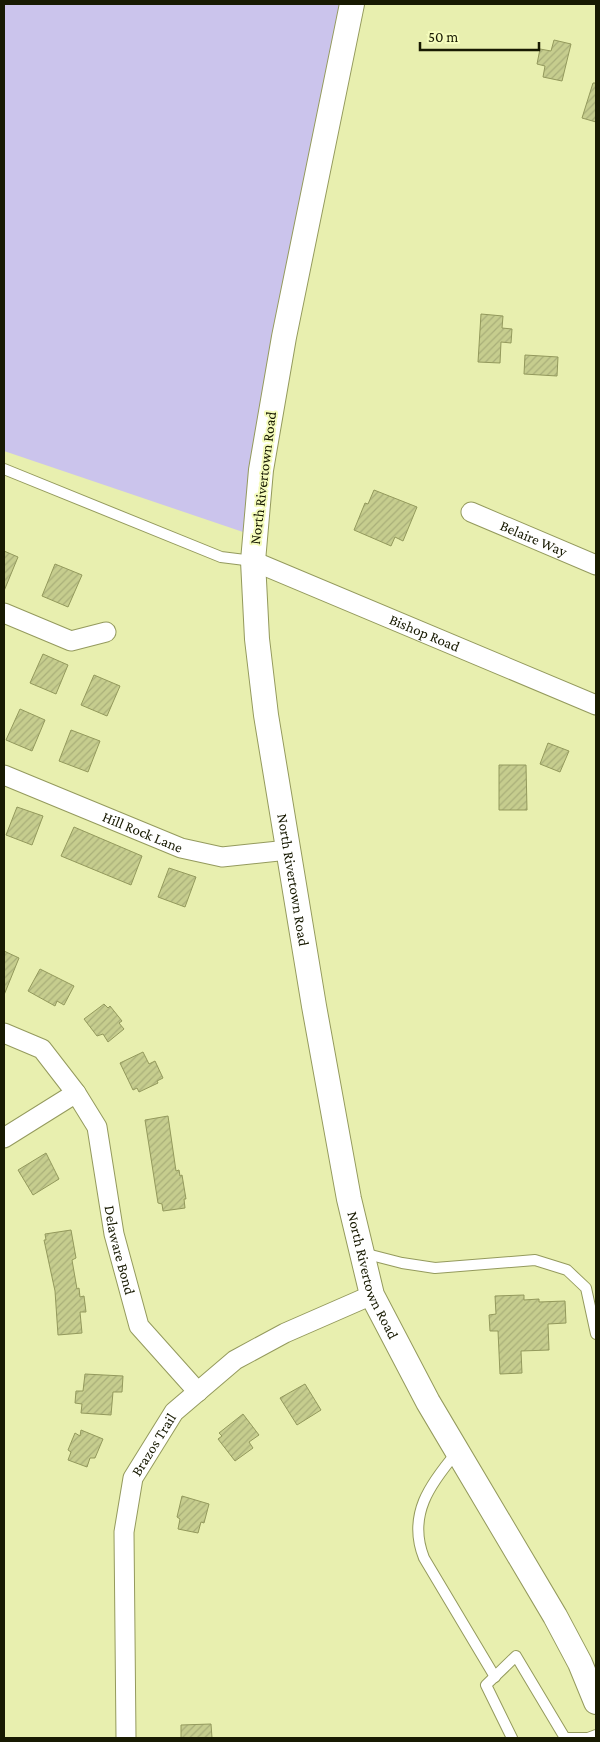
<svg xmlns="http://www.w3.org/2000/svg" width="600" height="1742" font-family="'Crimson Pro',serif">
<style>
.park{fill:#cbc4ec}
.building{fill:url(#building-hatch);stroke:#93995c}
.lines{fill:none;stroke-linecap:round;stroke-linejoin:round}
.service-casing{stroke:#949a5d;stroke-width:12}
.minor-casing{stroke:#949a5d;stroke-width:21}
.tertiary-casing{stroke:#949a5d;stroke-width:26}
.service{stroke:#fff;stroke-width:10}
.minor{stroke:#fff;stroke-width:19}
.tertiary{stroke:#fff;stroke-width:24}
.labels{text-anchor:middle;stroke-width:4;stroke-linejoin:round;paint-order:stroke}
.street-label{font-size:15px;fill:#181a02;stroke:#f5fcbc}
</style>
<defs>
<pattern id="building-hatch" width="6" height="6" patternUnits="userSpaceOnUse" patternTransform="scale(1.25)"><rect width="6" height="6" fill="#c6cd8e"/><path d="M-1 1l2-2M0 6l6-6M5 7l2-2" fill="none" stroke="#a9af79"/></pattern>
</defs>
<rect width="100%" height="100%" fill="#e8efaf"/>
<polygon class="park" points="4,4 359,4 246,533 4,451"/>
<g class="building">
<polygon points="554,40 571,44 562,81 543,77 545,66 537,64 540,49 551,51"/>
<polygon points="593,83 596,83 596,122 582,118"/>
<polygon points="481,314 503,316 502,328 512,329 511,343 501,342 500,363 478,362"/>
<polygon points="525,355 558,357 557,376 524,374"/>
<polygon points="374,490 417,507 403,541 395,537 391,546 354,530 365,503 368,504"/>
<polygon points="4,551 18,557 4,591"/>
<polygon points="55,564 82,575 68,607 42,596"/>
<polygon points="43,654 68,665 56,694 30,683"/>
<polygon points="94,675 120,686 107,716 81,705"/>
<polygon points="20,709 45,720 32,751 6,740"/>
<polygon points="71,730 100,741 88,772 59,761"/>
<polygon points="548,743 569,751 560,772 540,764"/>
<polygon points="499,765 526,765 527,810 499,810"/>
<polygon points="17,807 43,816 32,845 6,835"/>
<polygon points="74,827 142,856 131,885 61,856"/>
<polygon points="169,868 196,877 185,907 158,897"/>
<polygon points="4,951 19,958 4,995"/>
<polygon points="40,969 74,986 64,1005 57,1001 55,1006 28,991"/>
<polygon points="104,1004 108,1008 110,1006 122,1021 119,1023 124,1029 108,1042 103,1034 97,1036 84,1019"/>
<polygon points="143,1052 149,1064 155,1061 163,1078 157,1081 158,1083 139,1092 137,1088 133,1090 120,1063"/>
<polygon points="168,1116 176,1171 179,1170 180,1176 182,1175 186,1199 184,1199 185,1208 163,1211 162,1204 158,1203 145,1120"/>
<polygon points="46,1153 59,1179 33,1195 18,1170"/>
<polygon points="71,1230 76,1258 72,1260 77,1289 79,1288 80,1297 84,1296 86,1312 80,1312 82,1333 58,1335 55,1291 44,1240 46,1240 45,1234"/>
<polygon points="524,1295 524,1300 539,1299 539,1302 565,1301 566,1323 548,1324 549,1350 521,1351 522,1373 500,1374 498,1331 490,1331 489,1315 496,1314 495,1296"/>
<polygon points="85,1374 123,1376 122,1392 113,1392 111,1415 81,1413 82,1404 75,1403 76,1391 83,1391"/>
<polygon points="305,1384 321,1410 297,1425 280,1398"/>
<polygon points="243,1414 259,1435 249,1442 253,1448 235,1461 218,1439 222,1436 219,1433"/>
<polygon points="81,1430 103,1439 95,1458 90,1458 87,1467 68,1460 71,1452 68,1450 75,1433 80,1436"/>
<polygon points="182,1496 209,1504 204,1523 201,1522 198,1533 178,1529 180,1519 177,1517"/>
<polygon points="211,1724 212,1738 181,1738 181,1725"/>
</g>
<g class="lines">
<g class="service-casing">
<g id="service">
<polyline points="4,469 221,557 253,561"/>
<polyline points="363,1253 402,1263 435,1268 535,1260 567,1270 586,1288 596,1334"/>
<path d="M457,1452C430,1484 407,1515 424,1558L495,1677"/>
<polyline points="512,1738 486,1685 516,1656 565,1738"/>
<polyline points="566,1738 588,1738 596,1735"/>
</g>
</g>
<g class="minor-casing">
<g id="minor">
<path id="s1" d="M471,512L596,565"/>
<path id="s2" d="M253,561L596,705"/>
<polyline points="4,613 71,641 106,632"/>
<path id="s3" d="M4,775L181,848L222,857L288,850"/>
<path id="s4" d="M4,1033L42,1049L76,1093L97,1127L114,1234L139,1326L198,1392"/>
<polyline points="4,1138 76,1093"/>
<path id="s5" d="M126,1738L124,1532L133,1478L174,1412L235,1360L285,1333L372,1295"/>
</g>
</g>
<g class="tertiary-casing">
<g id="tertiary">
<path id="s6" d="M352,4L284,337L261,470L253,561L257,639L266,715L314,1006L349,1199L372,1295L428,1402L555,1616L580,1663L596,1702"/>
</g>
</g>
<use href="#service" class="service"/>
<use href="#minor" class="minor"/>
<use href="#tertiary" class="tertiary"/>
</g>
<g class="labels">
<g class="street-label">
<text transform="translate(263 478) rotate(-83)" y="5">North Rivertown Road</text>
<text dy="5" stroke="none"><textPath href="#s1" startOffset="68">Belaire Way</textPath></text>
<text dy="5" stroke="none"><textPath href="#s2" startOffset="186">Bishop Road</textPath></text>
<text dy="5" stroke="none"><textPath href="#s3" startOffset="150">Hill Rock Lane</textPath></text>
<text dy="5" stroke="none"><textPath href="#s6" startOffset="888">North Rivertown Road</textPath></text>
<text dy="5" stroke="none"><textPath href="#s4" startOffset="262">Delaware Bond</textPath></text>
<text dy="5" stroke="none"><textPath href="#s6" startOffset="1292">North Rivertown Road</textPath></text>
<text dy="5" stroke="none"><textPath href="#s5" startOffset="300">Brazos Trail</textPath></text>
</g>
</g>
<rect width="600" height="1742" fill="none" stroke="#181a02" stroke-width="10"/>
<path d="M420 42v8h119v-8" fill="none" stroke="#181a02" stroke-width="2.5"/>
<text x="428" y="42" font-size="15" fill="#181a02" stroke="#f5fcbc" stroke-width="4" paint-order="stroke">50 m</text>
</svg>
